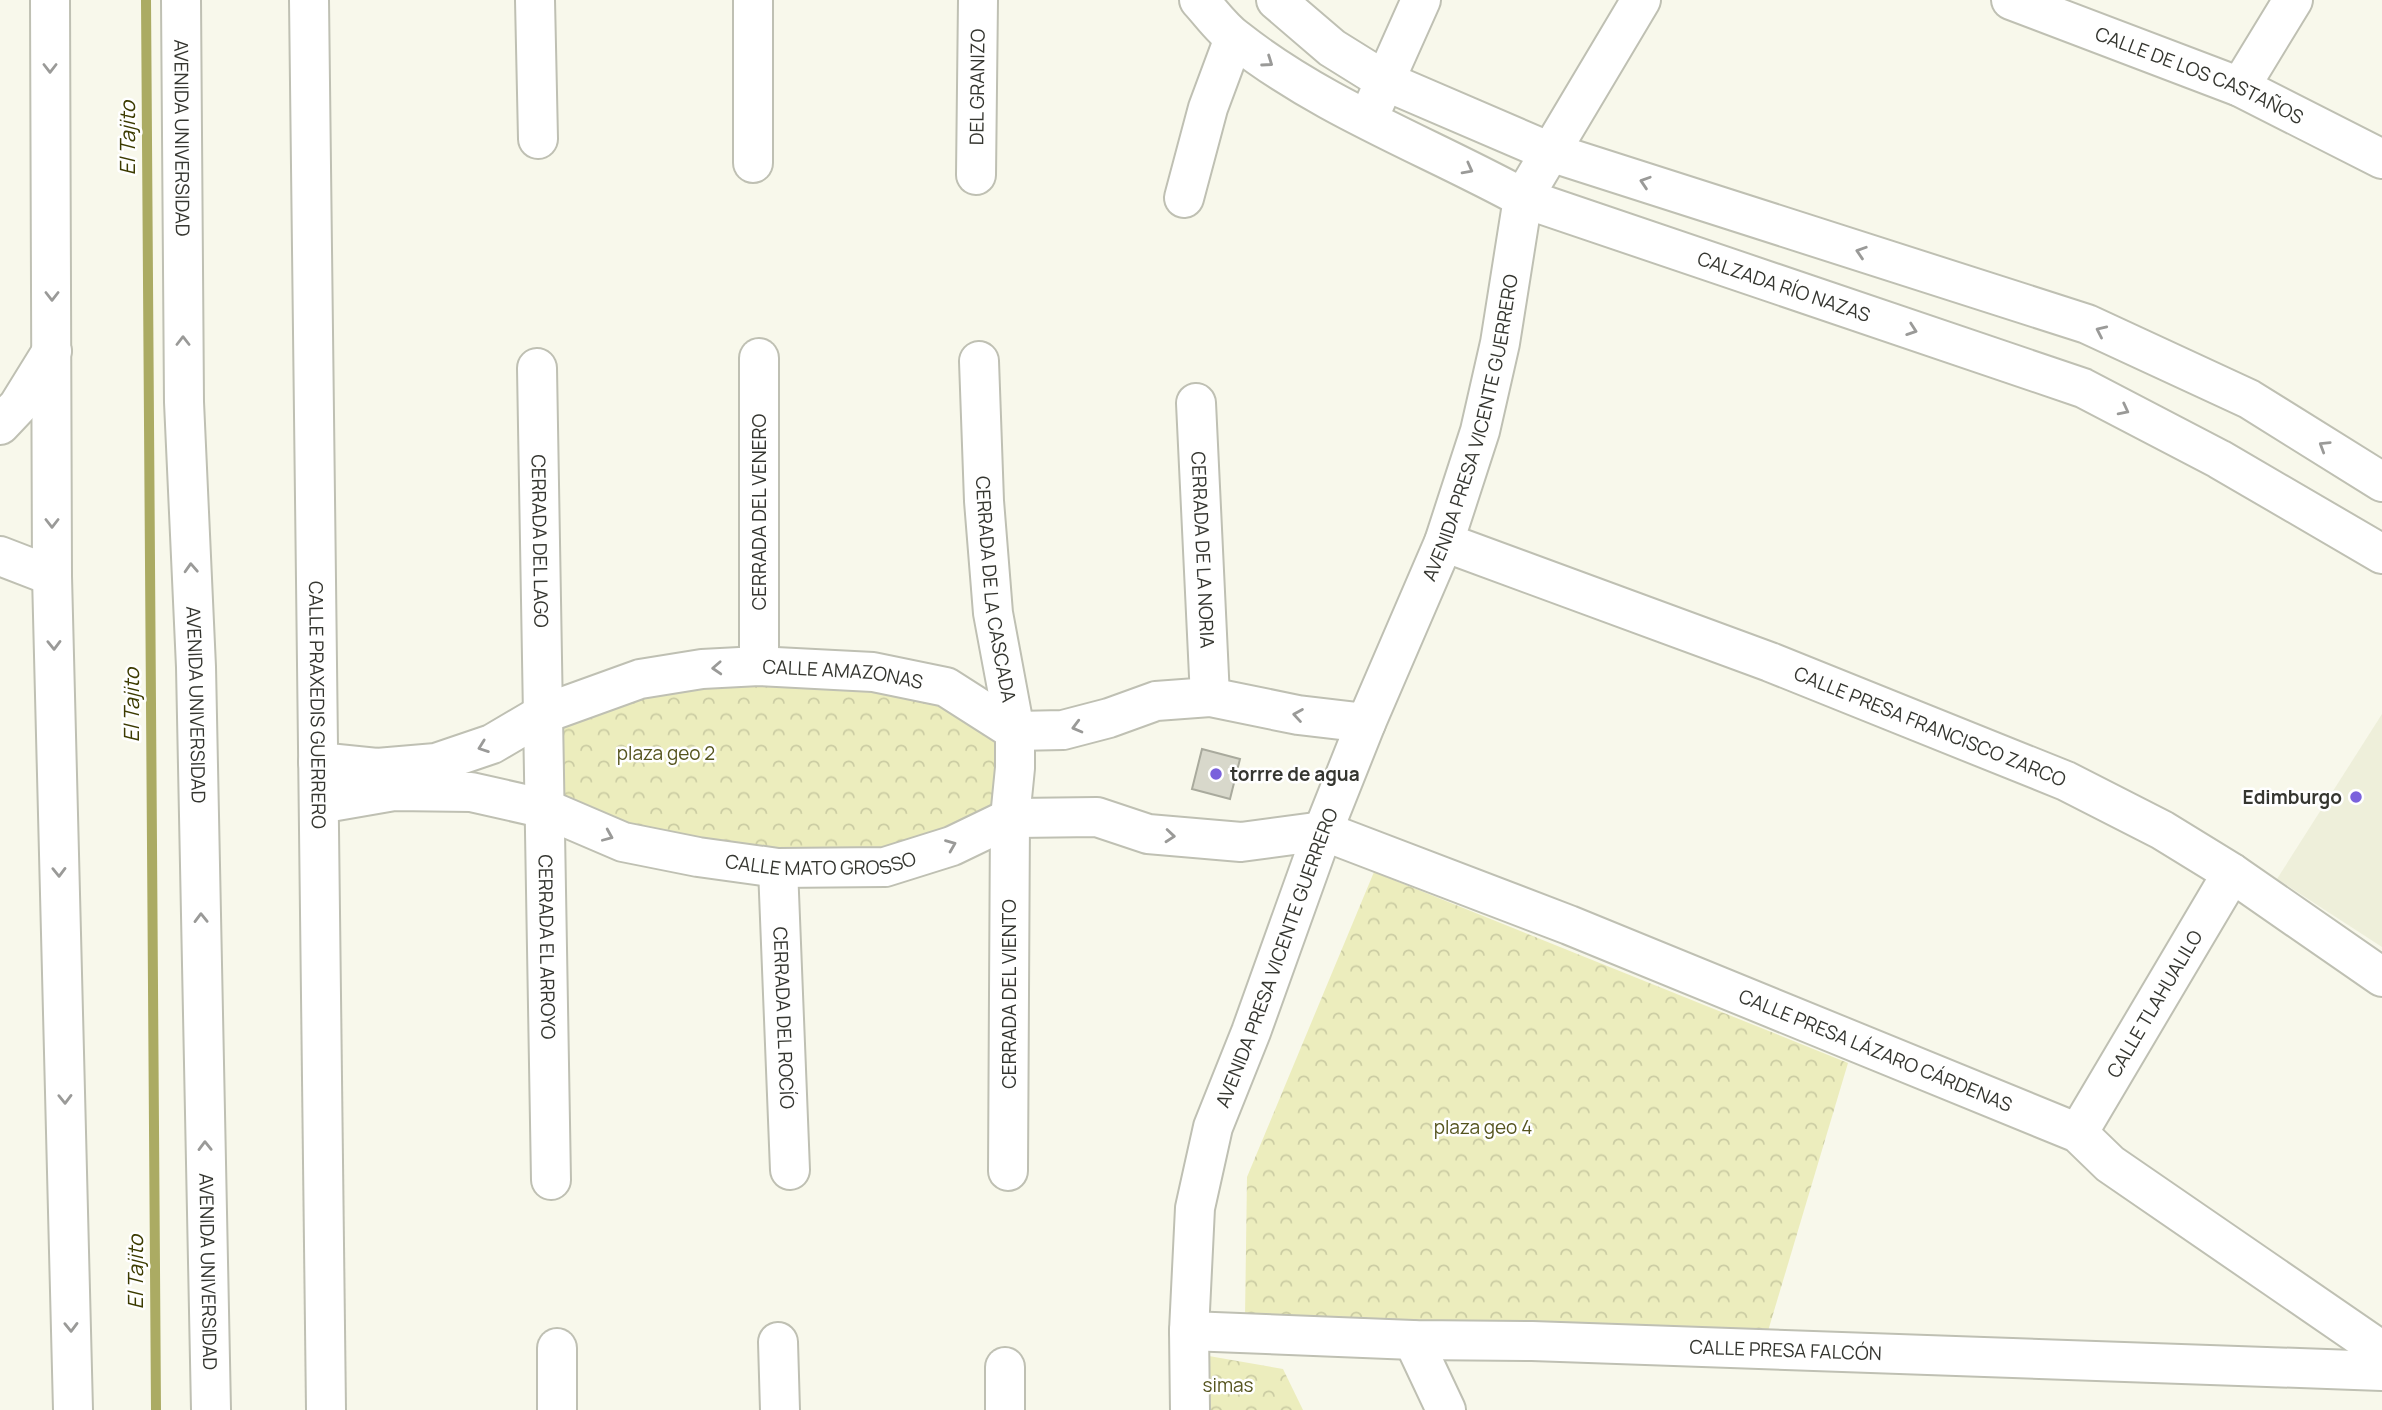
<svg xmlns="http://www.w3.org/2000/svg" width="2382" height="1410" font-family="Manrope,sans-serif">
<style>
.built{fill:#eeefda}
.park{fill:url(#park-crowns)}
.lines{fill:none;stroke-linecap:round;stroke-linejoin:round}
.stream{stroke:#abab63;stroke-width:10}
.building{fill:#d8d8cb;stroke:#a9aa9d;stroke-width:2}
.minor-casing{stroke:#bfc0b3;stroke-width:42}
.minor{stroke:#fff;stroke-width:38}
.oneway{stroke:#9a9a98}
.poi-dot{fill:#7a61dc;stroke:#fff;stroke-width:2.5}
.labels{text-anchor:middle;stroke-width:5;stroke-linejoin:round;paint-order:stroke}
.street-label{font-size:19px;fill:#353630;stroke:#fff}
.park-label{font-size:19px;fill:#55541e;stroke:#fff}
.poi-label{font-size:19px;font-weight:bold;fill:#353630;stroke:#fff;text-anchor:start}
.water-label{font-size:21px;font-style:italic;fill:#3c3b00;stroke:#fff}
</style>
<defs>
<pattern id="park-crowns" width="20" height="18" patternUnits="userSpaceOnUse" patternTransform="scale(1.75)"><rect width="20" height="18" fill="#ecedbd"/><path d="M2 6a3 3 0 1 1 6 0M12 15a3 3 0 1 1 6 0" fill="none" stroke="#cbcca3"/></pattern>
</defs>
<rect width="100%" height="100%" fill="#f8f8eb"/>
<polygon class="built" points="2382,714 2382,947 2277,879"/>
<g class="park">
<polygon points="760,671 1009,713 1007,819 882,863 776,864 550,805 549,716"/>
<polygon points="1374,872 1848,1063 1768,1331 1245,1318 1247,1177"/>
<polygon points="1203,1355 1283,1369 1303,1410 1203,1410"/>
</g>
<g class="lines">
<polyline class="stream" points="146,0 156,1410"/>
</g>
<polygon class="building" points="1202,749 1240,759 1230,799 1192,789"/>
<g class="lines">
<g class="minor-casing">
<g id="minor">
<polyline points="50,0 52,576 73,1410"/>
<path id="s1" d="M181,0L184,402L196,667L211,1410"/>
<path id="s2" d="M309,0L326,1410"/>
<polyline points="535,0 538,139"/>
<path id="s3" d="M1199,0C1211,13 1222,29 1236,39C1322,107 1428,146 1523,198L2083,388L2219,459L2382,554"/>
<polyline points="1276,0 1332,48 1385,81 1550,152 2087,324 2249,399 2382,482"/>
<path id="s4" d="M2011,0L2240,87L2382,159"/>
<polyline points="2240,87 2293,0"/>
<polyline points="1375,103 1421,0"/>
<polyline points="753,163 753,0"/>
<path id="s5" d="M976,175L978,0"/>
<polyline points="1184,198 1208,108 1234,38"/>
<path id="s6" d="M979,361L984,501L993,613L1015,731V768L1010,818L1008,1171"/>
<path id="s7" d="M537,368L551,1180"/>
<path id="s8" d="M1196,403L1210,697"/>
<polyline points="0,425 18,406 52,351"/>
<path id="s9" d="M1444,542L1770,662L2066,781L2162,830L2232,873L2382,977"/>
<polyline points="0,556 52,576"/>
<polyline points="759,666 759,358"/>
<path id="s10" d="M318,762L377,768L436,763L492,744L543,714L640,679L702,669L759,666L873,672L946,687L1015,731L1063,730L1109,718L1156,701L1210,697L1298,715L1366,723"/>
<path id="s11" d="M319,804L394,791L471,792L546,809L623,842L698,857L778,868L885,867L952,846L1010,818L1097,817L1148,834L1241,842L1323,831L1569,925L2078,1133L2110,1164L2382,1351"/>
<path id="s12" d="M778,868L790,1170"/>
<path id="s13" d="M2078,1133L2232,873"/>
<path id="s14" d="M1189,1331L1413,1340L1532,1341L2382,1371"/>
<polyline points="1413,1340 1446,1410"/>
<polyline points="778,1342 780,1410"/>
<polyline points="1005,1367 1005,1410"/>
<polyline points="557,1410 557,1348"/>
<path id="s15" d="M1190,1410L1189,1331L1195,1208L1213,1127L1251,1032L1323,831L1366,723L1444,542L1480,431L1500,343L1523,198L1641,0"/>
</g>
</g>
<use href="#minor" class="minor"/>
</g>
<defs><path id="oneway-chevron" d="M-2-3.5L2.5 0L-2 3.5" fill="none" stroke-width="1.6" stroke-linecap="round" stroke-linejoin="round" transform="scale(1.75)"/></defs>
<g class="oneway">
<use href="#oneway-chevron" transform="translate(1268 62) rotate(35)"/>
<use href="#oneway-chevron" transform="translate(50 68) rotate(90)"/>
<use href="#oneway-chevron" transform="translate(1468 169) rotate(28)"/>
<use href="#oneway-chevron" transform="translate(1645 182) rotate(-162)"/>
<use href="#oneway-chevron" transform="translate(1861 252) rotate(-162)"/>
<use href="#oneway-chevron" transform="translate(52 296) rotate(90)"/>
<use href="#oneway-chevron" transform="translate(1912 330) rotate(19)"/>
<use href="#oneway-chevron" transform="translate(2101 331) rotate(-155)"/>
<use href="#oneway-chevron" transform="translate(183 341) rotate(-90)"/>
<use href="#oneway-chevron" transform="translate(2124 410) rotate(27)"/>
<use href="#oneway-chevron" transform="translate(2324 446) rotate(-148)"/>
<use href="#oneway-chevron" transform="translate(52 523) rotate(90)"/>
<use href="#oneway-chevron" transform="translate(191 568) rotate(-93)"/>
<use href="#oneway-chevron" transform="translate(54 645) rotate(89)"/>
<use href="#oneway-chevron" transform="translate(717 668) rotate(177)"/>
<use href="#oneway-chevron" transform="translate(1298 715) rotate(-171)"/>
<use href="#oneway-chevron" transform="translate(1077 727) rotate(165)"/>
<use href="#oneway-chevron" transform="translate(483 747) rotate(160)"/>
<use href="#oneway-chevron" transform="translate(608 836) rotate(23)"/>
<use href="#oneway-chevron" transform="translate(1170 836) rotate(5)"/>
<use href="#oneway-chevron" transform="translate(951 845) rotate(-22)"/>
<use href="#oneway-chevron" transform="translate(59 872) rotate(89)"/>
<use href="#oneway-chevron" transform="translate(201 918) rotate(-91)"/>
<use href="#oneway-chevron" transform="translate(65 1099) rotate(89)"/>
<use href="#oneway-chevron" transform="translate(205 1146) rotate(-91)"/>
<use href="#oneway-chevron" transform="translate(71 1327) rotate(89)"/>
</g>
<g class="poi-dot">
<circle cx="1216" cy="774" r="7"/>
<circle cx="2356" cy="797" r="7"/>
</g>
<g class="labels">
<g class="street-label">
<text dy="7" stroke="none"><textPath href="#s4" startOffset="203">CALLE DE LOS CASTAÑOS</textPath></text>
<text dy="7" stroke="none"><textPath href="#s5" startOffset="88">DEL GRANIZO</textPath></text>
<text dy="7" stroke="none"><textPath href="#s1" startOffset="138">AVENIDA UNIVERSIDAD</textPath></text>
<text dy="7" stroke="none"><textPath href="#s3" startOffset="658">CALZADA RÍO NAZAS</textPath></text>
<text dy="7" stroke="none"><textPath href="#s15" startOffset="1032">AVENIDA PRESA VICENTE GUERRERO</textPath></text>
<text transform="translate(759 512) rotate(-90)" y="7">CERRADA DEL VENERO</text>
<text dy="7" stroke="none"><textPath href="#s7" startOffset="173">CERRADA DEL LAGO</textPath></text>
<text dy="7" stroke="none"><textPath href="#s8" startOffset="147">CERRADA DE LA NORIA</textPath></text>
<text dy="7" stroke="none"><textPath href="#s6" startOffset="229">CERRADA DE LA CASCADA</textPath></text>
<text dy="7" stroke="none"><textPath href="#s10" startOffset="544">CALLE AMAZONAS</textPath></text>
<text dy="7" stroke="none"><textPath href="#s1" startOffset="705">AVENIDA UNIVERSIDAD</textPath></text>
<text dy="7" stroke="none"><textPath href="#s2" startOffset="705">CALLE PRAXEDIS GUERRERO</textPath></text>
<text dy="7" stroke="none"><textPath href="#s9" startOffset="520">CALLE PRESA FRANCISCO ZARCO</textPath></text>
<text dy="7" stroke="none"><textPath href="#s11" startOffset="514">CALLE MATO GROSSO</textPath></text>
<text dy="7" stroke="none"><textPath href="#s7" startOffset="579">CERRADA EL ARROYO</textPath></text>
<text dy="7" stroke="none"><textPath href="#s15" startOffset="466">AVENIDA PRESA VICENTE GUERRERO</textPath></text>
<text transform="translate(1009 994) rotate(-90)" y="7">CERRADA DEL VIENTO</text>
<text dy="7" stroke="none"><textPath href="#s13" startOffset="150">CALLE TLAHUALILO</textPath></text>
<text dy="7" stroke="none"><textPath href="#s12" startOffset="150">CERRADA DEL ROCÍO</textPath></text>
<text dy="7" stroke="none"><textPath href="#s11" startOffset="1624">CALLE PRESA LÁZARO CÁRDENAS</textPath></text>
<text dy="7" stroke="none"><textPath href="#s1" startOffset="1272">AVENIDA UNIVERSIDAD</textPath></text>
<text dy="7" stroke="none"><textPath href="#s14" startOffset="597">CALLE PRESA FALCÓN</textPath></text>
</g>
<g class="park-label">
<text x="666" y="760">plaza geo 2</text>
<text x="1483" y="1134">plaza geo 4</text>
<text x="1228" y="1392">simas</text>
</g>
<g class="poi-label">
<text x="1230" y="781">torrre de agua</text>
<text x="2342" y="804" text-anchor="end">Edimburgo</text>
</g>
<g class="water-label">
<text transform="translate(128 138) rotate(-90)" y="7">El Tajito</text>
<text transform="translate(132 705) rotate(-90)" y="7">El Tajito</text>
<text transform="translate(136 1272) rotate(-90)" y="7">El Tajito</text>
</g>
</g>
</svg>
